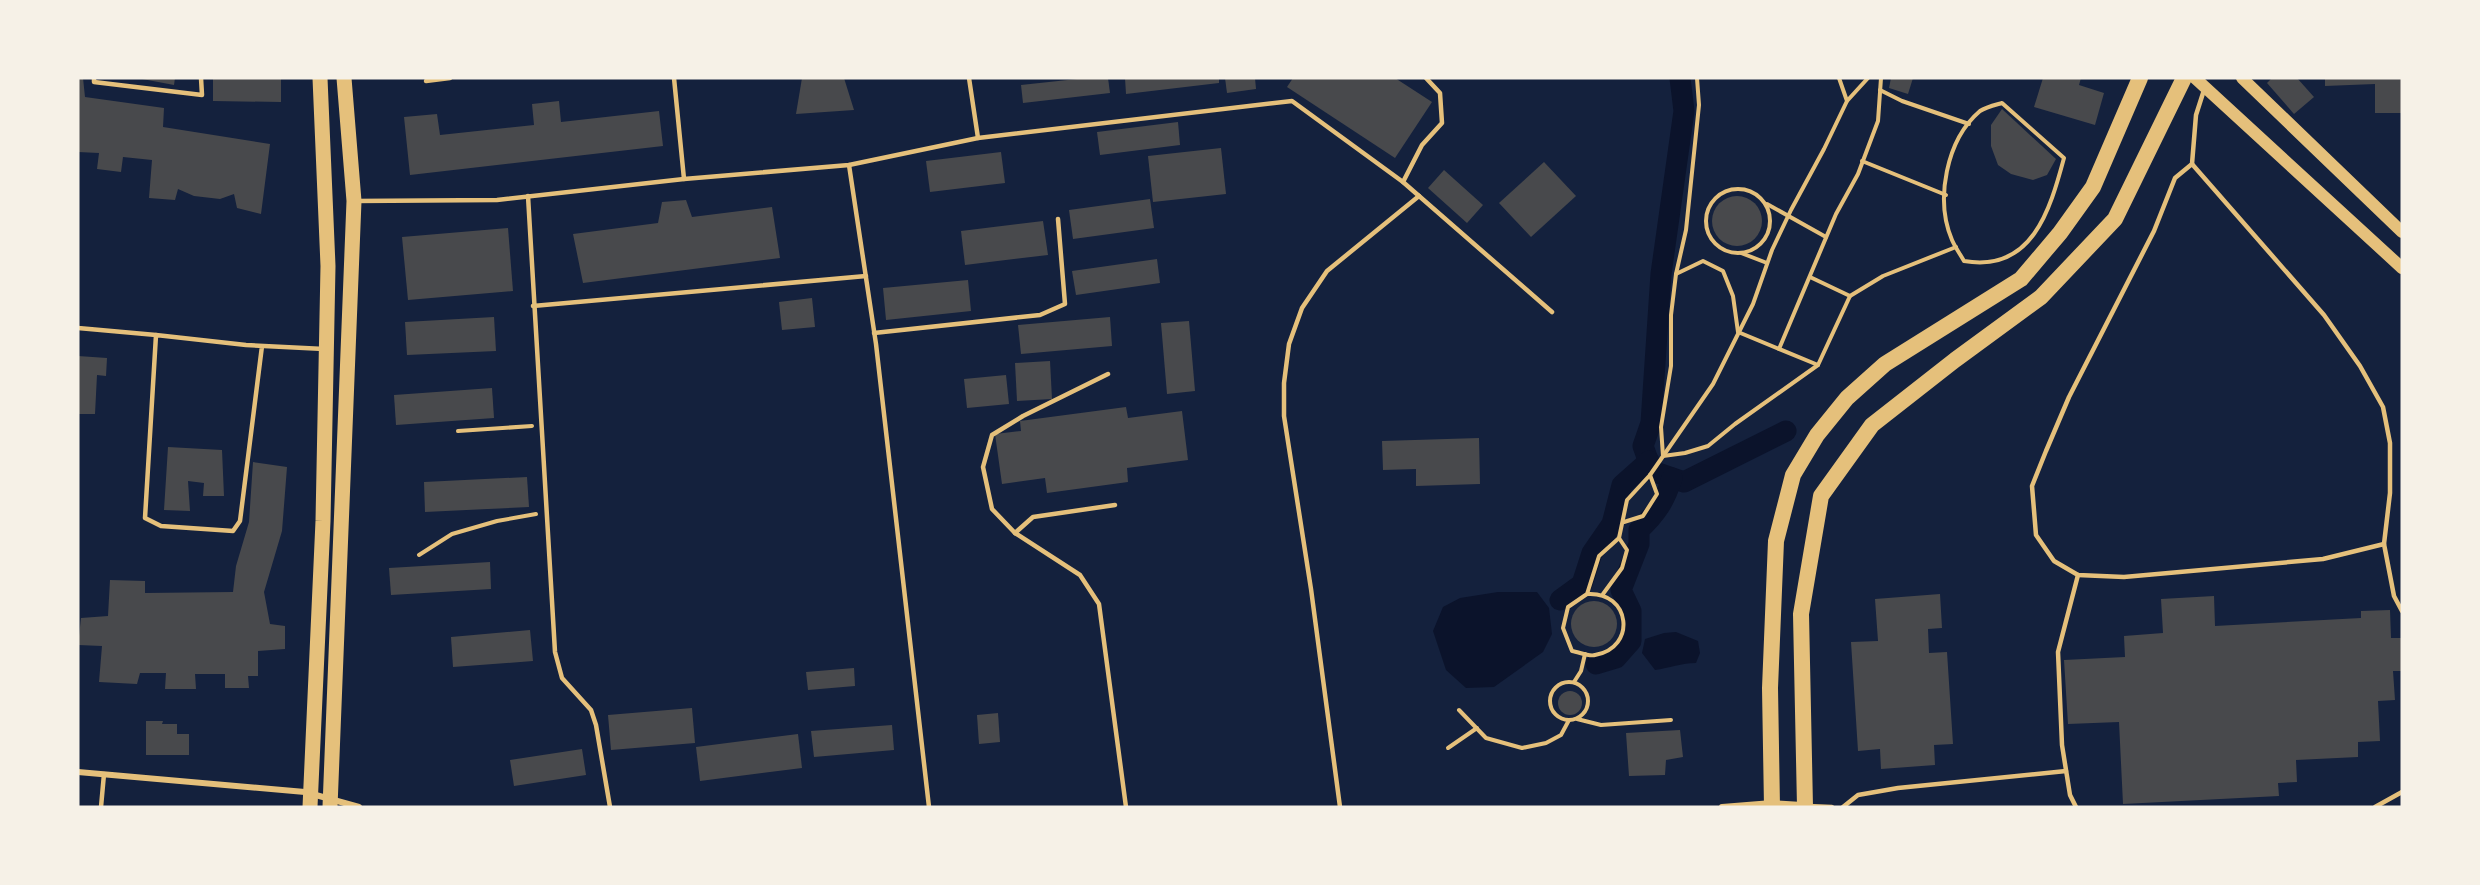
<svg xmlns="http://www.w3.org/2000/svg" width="2480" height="885" font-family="'Asap Condensed',sans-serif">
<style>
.water{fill:#0b132b}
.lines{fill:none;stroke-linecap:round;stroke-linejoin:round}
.canal{stroke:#0b132b;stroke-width:21}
.building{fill:#48494c}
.path{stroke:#e5c07b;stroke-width:4}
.service{stroke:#e5c07b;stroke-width:4.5}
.minor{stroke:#e5c07b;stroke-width:6}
.secondary{stroke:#e5c07b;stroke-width:12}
.primary{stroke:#e5c07b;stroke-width:15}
.trunk{stroke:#e5c07b;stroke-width:16}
</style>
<rect width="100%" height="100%" fill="#14213d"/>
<g class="water">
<polygon points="1498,592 1537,592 1549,608 1552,634 1543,652 1494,687 1466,688 1446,670 1433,631 1443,607 1460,598"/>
<path d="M1676,632L1698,641L1700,653L1696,663C1682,663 1669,668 1655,670L1642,653L1645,639L1664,633Z"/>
</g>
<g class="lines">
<g class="canal">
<polyline points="1680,78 1684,111 1661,274 1651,423 1643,446 1652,471 1684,482 1786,431"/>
<polyline points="1560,600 1582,584 1592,553 1612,524 1622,485 1649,461"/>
<path d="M1596,664L1616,658L1631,641V611L1621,590L1639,544V530C1656,514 1665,501 1672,478"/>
</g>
</g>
<g class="building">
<polygon points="78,78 83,78 85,97 164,108 163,127 270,144 261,214 237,208 234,194 220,199 194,196 178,189 175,200 149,198 152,160 123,157 121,172 97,169 99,153 78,152"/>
<polygon points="137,78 175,78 174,85"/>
<polygon points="213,78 281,78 281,102 213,101"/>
<polygon points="802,78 844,78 854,110 796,114"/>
<polygon points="1086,78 1108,78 1110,93 1023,103 1021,85"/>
<polygon points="1125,78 1219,78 1219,83 1126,94"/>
<polygon points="1225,78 1255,78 1256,89 1227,93"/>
<polygon points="1293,78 1395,78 1432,102 1395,158 1287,87"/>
<polygon points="1891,78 1913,78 1908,94 1889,88"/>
<polygon points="2043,78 2081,78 2079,85 2104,93 2095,125 2034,107"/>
<polygon points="2272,78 2297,78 2314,97 2294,114 2267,83"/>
<polygon points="2325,78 2402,78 2402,113 2375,113 2375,84 2325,86"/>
<polygon points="559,101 561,122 659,111 663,146 410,175 404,117 437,114 440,135 534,125 532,104"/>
<polygon points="2002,109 2056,159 2047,175 2033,180 2011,174 1998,165 1991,146 1991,125"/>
<polygon points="1178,122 1180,145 1100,155 1097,132"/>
<polygon points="1221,148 1226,194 1153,202 1148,156"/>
<polygon points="1001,152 1005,183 930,192 926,161"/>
<polygon points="1544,162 1576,196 1531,237 1499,203"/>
<polygon points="1444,170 1483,205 1467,223 1428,188"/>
<circle cx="1737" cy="221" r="25"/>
<polygon points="1150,199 1154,228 1073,239 1069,210"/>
<polygon points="686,200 692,217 772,207 780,258 583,283 573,234 658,223 662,202"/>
<polygon points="1043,221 1048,255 965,265 961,231"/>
<polygon points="508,228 513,291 408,300 402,237"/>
<polygon points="1157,259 1160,283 1076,295 1072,271"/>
<polygon points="968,280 971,311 886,320 883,288"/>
<polygon points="812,298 815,327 782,330 779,302"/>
<polygon points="494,317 496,351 407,355 405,322"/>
<polygon points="1110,317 1112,346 1021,354 1018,325"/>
<polygon points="1189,321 1195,391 1167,394 1161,323"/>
<polygon points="78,356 107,358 106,376 97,375 95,414 78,414"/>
<polygon points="1050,361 1052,399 1017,401 1015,363"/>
<polygon points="1006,375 1009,404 967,408 964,379"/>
<polygon points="492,388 494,418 396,425 394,395"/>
<polygon points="1126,407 1128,418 1182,411 1188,460 1127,468 1128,482 1047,493 1045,478 1002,484 995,434 1021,431 1020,421"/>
<polygon points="1479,438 1480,484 1416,486 1416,469 1383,470 1382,441"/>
<polygon points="168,447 222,450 224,496 203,496 204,483 188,481 190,511 164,510"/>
<polygon points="253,462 287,467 282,531 264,592 270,624 285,626 285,649 258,651 258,676 248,676 249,688 225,688 225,674 195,674 196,689 165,689 166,673 140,673 137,684 99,682 102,646 78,645 81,618 108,616 110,580 145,581 145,593 233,592 236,566 249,522"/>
<polygon points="527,477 529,507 425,512 424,482"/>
<polygon points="490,562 491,589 391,595 389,568"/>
<polygon points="1940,594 1942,628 1928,629 1929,653 1947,652 1953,744 1934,745 1935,765 1881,769 1880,749 1858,751 1851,642 1878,641 1875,599"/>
<polygon points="2214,596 2215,626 2361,618 2361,611 2390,610 2391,638 2402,638 2402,671 2393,671 2395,700 2378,701 2380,741 2358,742 2358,757 2296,760 2297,782 2278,783 2279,796 2123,804 2119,722 2068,724 2064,660 2125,657 2124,636 2163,633 2161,599"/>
<circle cx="1594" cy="624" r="23"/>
<polygon points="530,630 533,661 453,667 451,637"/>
<polygon points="854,668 855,686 808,690 806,672"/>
<circle cx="1570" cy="703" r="12"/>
<polygon points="692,708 695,743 611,750 608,715"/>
<polygon points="998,713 1000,742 979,744 977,715"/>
<polygon points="146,721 163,721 162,724 177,724 177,734 189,734 189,755 146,755"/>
<polygon points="892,725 894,750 814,757 811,731"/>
<polygon points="1680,730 1683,757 1666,760 1665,775 1629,776 1626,733"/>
<polygon points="798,734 802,768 700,781 696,747"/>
<polygon points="582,749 586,775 514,786 510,760"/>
</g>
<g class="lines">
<g class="path">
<polyline points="1697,78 1699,105 1686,230 1676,274 1671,315 1671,366 1661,427 1663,456 1685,453 1708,446 1735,424 1818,365 1850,296 1810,277"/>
<polyline points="1839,78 1847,101"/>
<polyline points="1880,90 1902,101 1969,124"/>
<path d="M2002,103L2064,158C2050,210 2032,273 1964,261C1960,254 1955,247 1952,240C1935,200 1946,140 1980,111C1986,107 1995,105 2002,103Z"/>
<polyline points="1862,161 1946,195"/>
<circle cx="1738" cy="221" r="32"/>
<polyline points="1767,204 1826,237"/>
<polyline points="1741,253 1767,263"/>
<polyline points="1676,274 1703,261 1723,271 1733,296 1738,332 1818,365"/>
<polyline points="1850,296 1883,276 1956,247"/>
<polyline points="1779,349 1836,214 1858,174 1878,121 1881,78"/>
<polyline points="458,431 532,426"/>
<polyline points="1624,522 1643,516 1657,494 1650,475"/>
<polyline points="419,555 452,534 497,521 536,514"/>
<path d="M1587,594C1631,591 1637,648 1595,655C1589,657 1579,652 1572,651L1563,628L1568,607L1587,594L1599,556L1619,538L1627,500L1650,475L1713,384L1753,304L1772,250L1791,210L1824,149L1847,101L1868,78"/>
<polyline points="1603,594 1622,568 1627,550 1619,538"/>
<polyline points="1574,682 1581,671 1585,654"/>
<circle cx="1569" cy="701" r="19"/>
<polyline points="1459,710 1486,738 1522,748 1546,743 1561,735 1569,720"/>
<polyline points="1577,719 1601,725 1671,720"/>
<polyline points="1448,748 1477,728"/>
</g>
<g class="service">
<polyline points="94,78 94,82 202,95 201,78"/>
<polyline points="674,78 684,179"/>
<polyline points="969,78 978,138"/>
<polyline points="426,81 450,78"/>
<polyline points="2204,90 2196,115 2192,164 2175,178 2154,231 2069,397 2046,451 2032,486 2036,535 2054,561 2078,575 2124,577 2323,559 2384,544"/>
<polyline points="2192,164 2324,315 2360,366 2383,407 2390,443 2390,493 2384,544 2394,596 2402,611"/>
<polyline points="849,165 876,344 929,807"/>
<polyline points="1403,182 1422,145 1442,123 1440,93 1426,78"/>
<polyline points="528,196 555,652 562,678 591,710 596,725 610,807"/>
<polyline points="355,201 497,200 684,179 849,165 978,138 1292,101 1403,182 1552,312"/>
<polyline points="533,306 866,276"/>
<polyline points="78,328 156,335"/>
<polyline points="874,333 1040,315 1065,304 1058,219"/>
<polyline points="262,346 240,521 233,531 161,526 145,518 156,335 246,345 324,349"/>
<polyline points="1108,374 1023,416 992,435 983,467 992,509 1015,533 1080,575 1099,604 1126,807"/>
<polyline points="1015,533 1033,517 1115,505"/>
<polyline points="1808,806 1832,807"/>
<polyline points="101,807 104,774"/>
<polyline points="1340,807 1311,589 1284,416 1284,383 1289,344 1302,308 1327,271 1419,196"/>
<polyline points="1843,807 1858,795 1898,788 2066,771"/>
<polyline points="2076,807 2070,795 2062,745 2058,652 2078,575"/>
<polyline points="2375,807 2402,792"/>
</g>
<g class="minor">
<polyline points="78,772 305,792 359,807"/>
<polyline points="1722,807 1772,803 1802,805"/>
</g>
<g class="secondary">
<polyline points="2195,78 2402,268"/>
<polyline points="2242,78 2402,232"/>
</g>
<g class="primary">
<polyline points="310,807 323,521 328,266 320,78"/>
<polyline points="330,807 354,201 344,78"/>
</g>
<g class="trunk">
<polyline points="1772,807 1770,688 1776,541 1793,475 1817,435 1847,398 1885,364 2021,279 2060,233 2093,187 2140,78"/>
<polyline points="1805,807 1801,614 1821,496 1872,425 1955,360 2041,297 2115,219 2184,78"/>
</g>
</g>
<rect width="2480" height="885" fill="none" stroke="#f6f1e7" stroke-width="159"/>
</svg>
